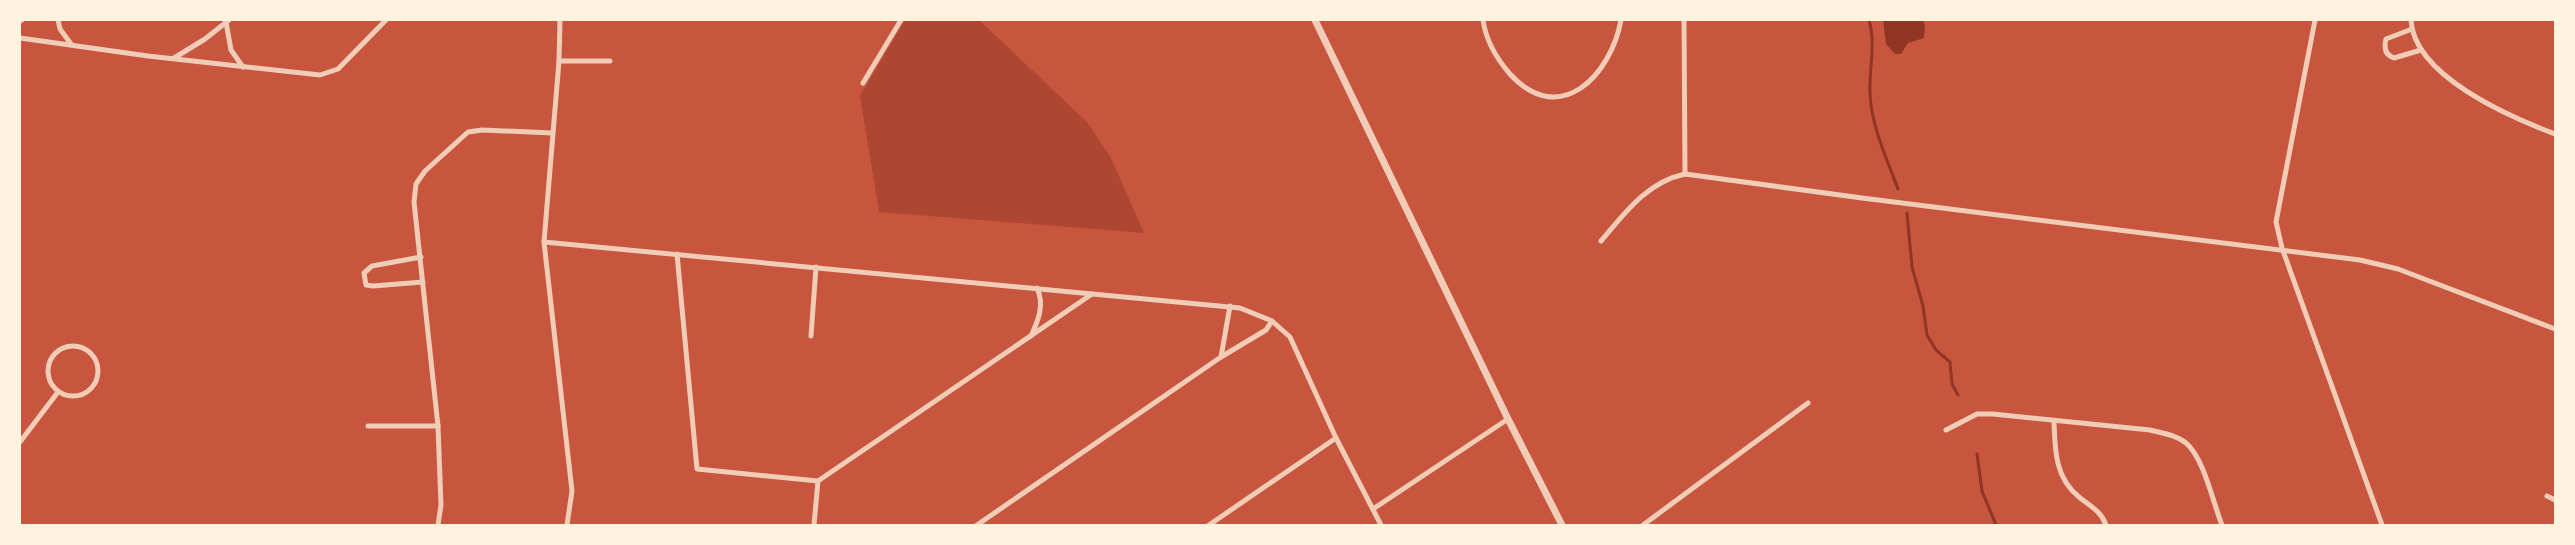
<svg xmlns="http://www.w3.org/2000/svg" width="2575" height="545" font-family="Lato,sans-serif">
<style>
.green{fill:#ae4732}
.water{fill:#8f3625}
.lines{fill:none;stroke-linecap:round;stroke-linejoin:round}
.stream{stroke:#8f3625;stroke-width:3}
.minor{stroke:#f1ccb7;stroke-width:5}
.tertiary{stroke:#f1ccb7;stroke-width:7}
</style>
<rect width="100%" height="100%" fill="#c8553d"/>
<polygon class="green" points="905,20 979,20 1087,122 1111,158 1144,233 879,212 860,96"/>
<polygon class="water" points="1883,20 1923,20 1925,26 1924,38 1908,43 1901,54 1895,54 1886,44"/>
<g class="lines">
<g class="stream">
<path d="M1869,20C1876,44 1869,69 1870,93C1871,126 1887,159 1898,189"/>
<polyline points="1907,213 1912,267 1923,306 1927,335 1936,350 1950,362 1952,384 1958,395"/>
<polyline points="1977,454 1982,491 1996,525"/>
</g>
<g class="minor">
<polyline points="58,20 60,29 71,44"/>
<polyline points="560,20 559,61 544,242 572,491 567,525"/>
<path d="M1483,20C1486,41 1496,58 1510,74C1560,129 1611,75 1621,20"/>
<polyline points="1684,20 1685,174"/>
<polyline points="2315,20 2276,222 2282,248 2382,525"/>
<path d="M2411,20C2414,76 2510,117 2555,134"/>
<polyline points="20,21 22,20"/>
<polyline points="226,22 231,50 243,67"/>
<path d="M2412,29L2386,39C2384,47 2385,55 2394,58L2421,50"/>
<polyline points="20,38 148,56 320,75 338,69 386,20"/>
<polyline points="174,58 205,39 229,20"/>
<polyline points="559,61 610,61"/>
<polyline points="863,83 901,20"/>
<path d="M1601,241C1625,213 1647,182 1685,174L1862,198L2360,260L2398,269L2555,329"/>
<polyline points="544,242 1240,308 1272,321 1290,337 1336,438 1381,525"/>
<polyline points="677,254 697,469 818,481"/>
<polyline points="421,257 372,266 364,273 366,285 373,286 423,282"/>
<polyline points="811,336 816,267"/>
<path d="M1031,336C1038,321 1045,305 1037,288"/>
<circle cx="73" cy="371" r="25"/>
<polyline points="1221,357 1230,306"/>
<path d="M2054,422C2055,450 2055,478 2079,497C2090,506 2101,511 2106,525"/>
<polyline points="368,426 438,426"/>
<path d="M1946,430L1977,414H1993L2150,430C2162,433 2176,435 2186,443C2204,458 2213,503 2222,525"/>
<polyline points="20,442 58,392"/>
<polyline points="2547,496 2555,500"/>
<polyline points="1373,509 1508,419"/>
<polyline points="438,525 441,505 438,426 414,202 416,184 425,171 468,132 482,130 552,133"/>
<polyline points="814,525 818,481 1092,294"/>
<polyline points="977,525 1221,357 1266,330 1272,321"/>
<polyline points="1209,525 1336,438"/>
<polyline points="1643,525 1808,403"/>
</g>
<polyline class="tertiary" points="1315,20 1508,419 1562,525"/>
</g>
<rect width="2575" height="545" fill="none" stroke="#fff3e0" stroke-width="42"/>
</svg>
